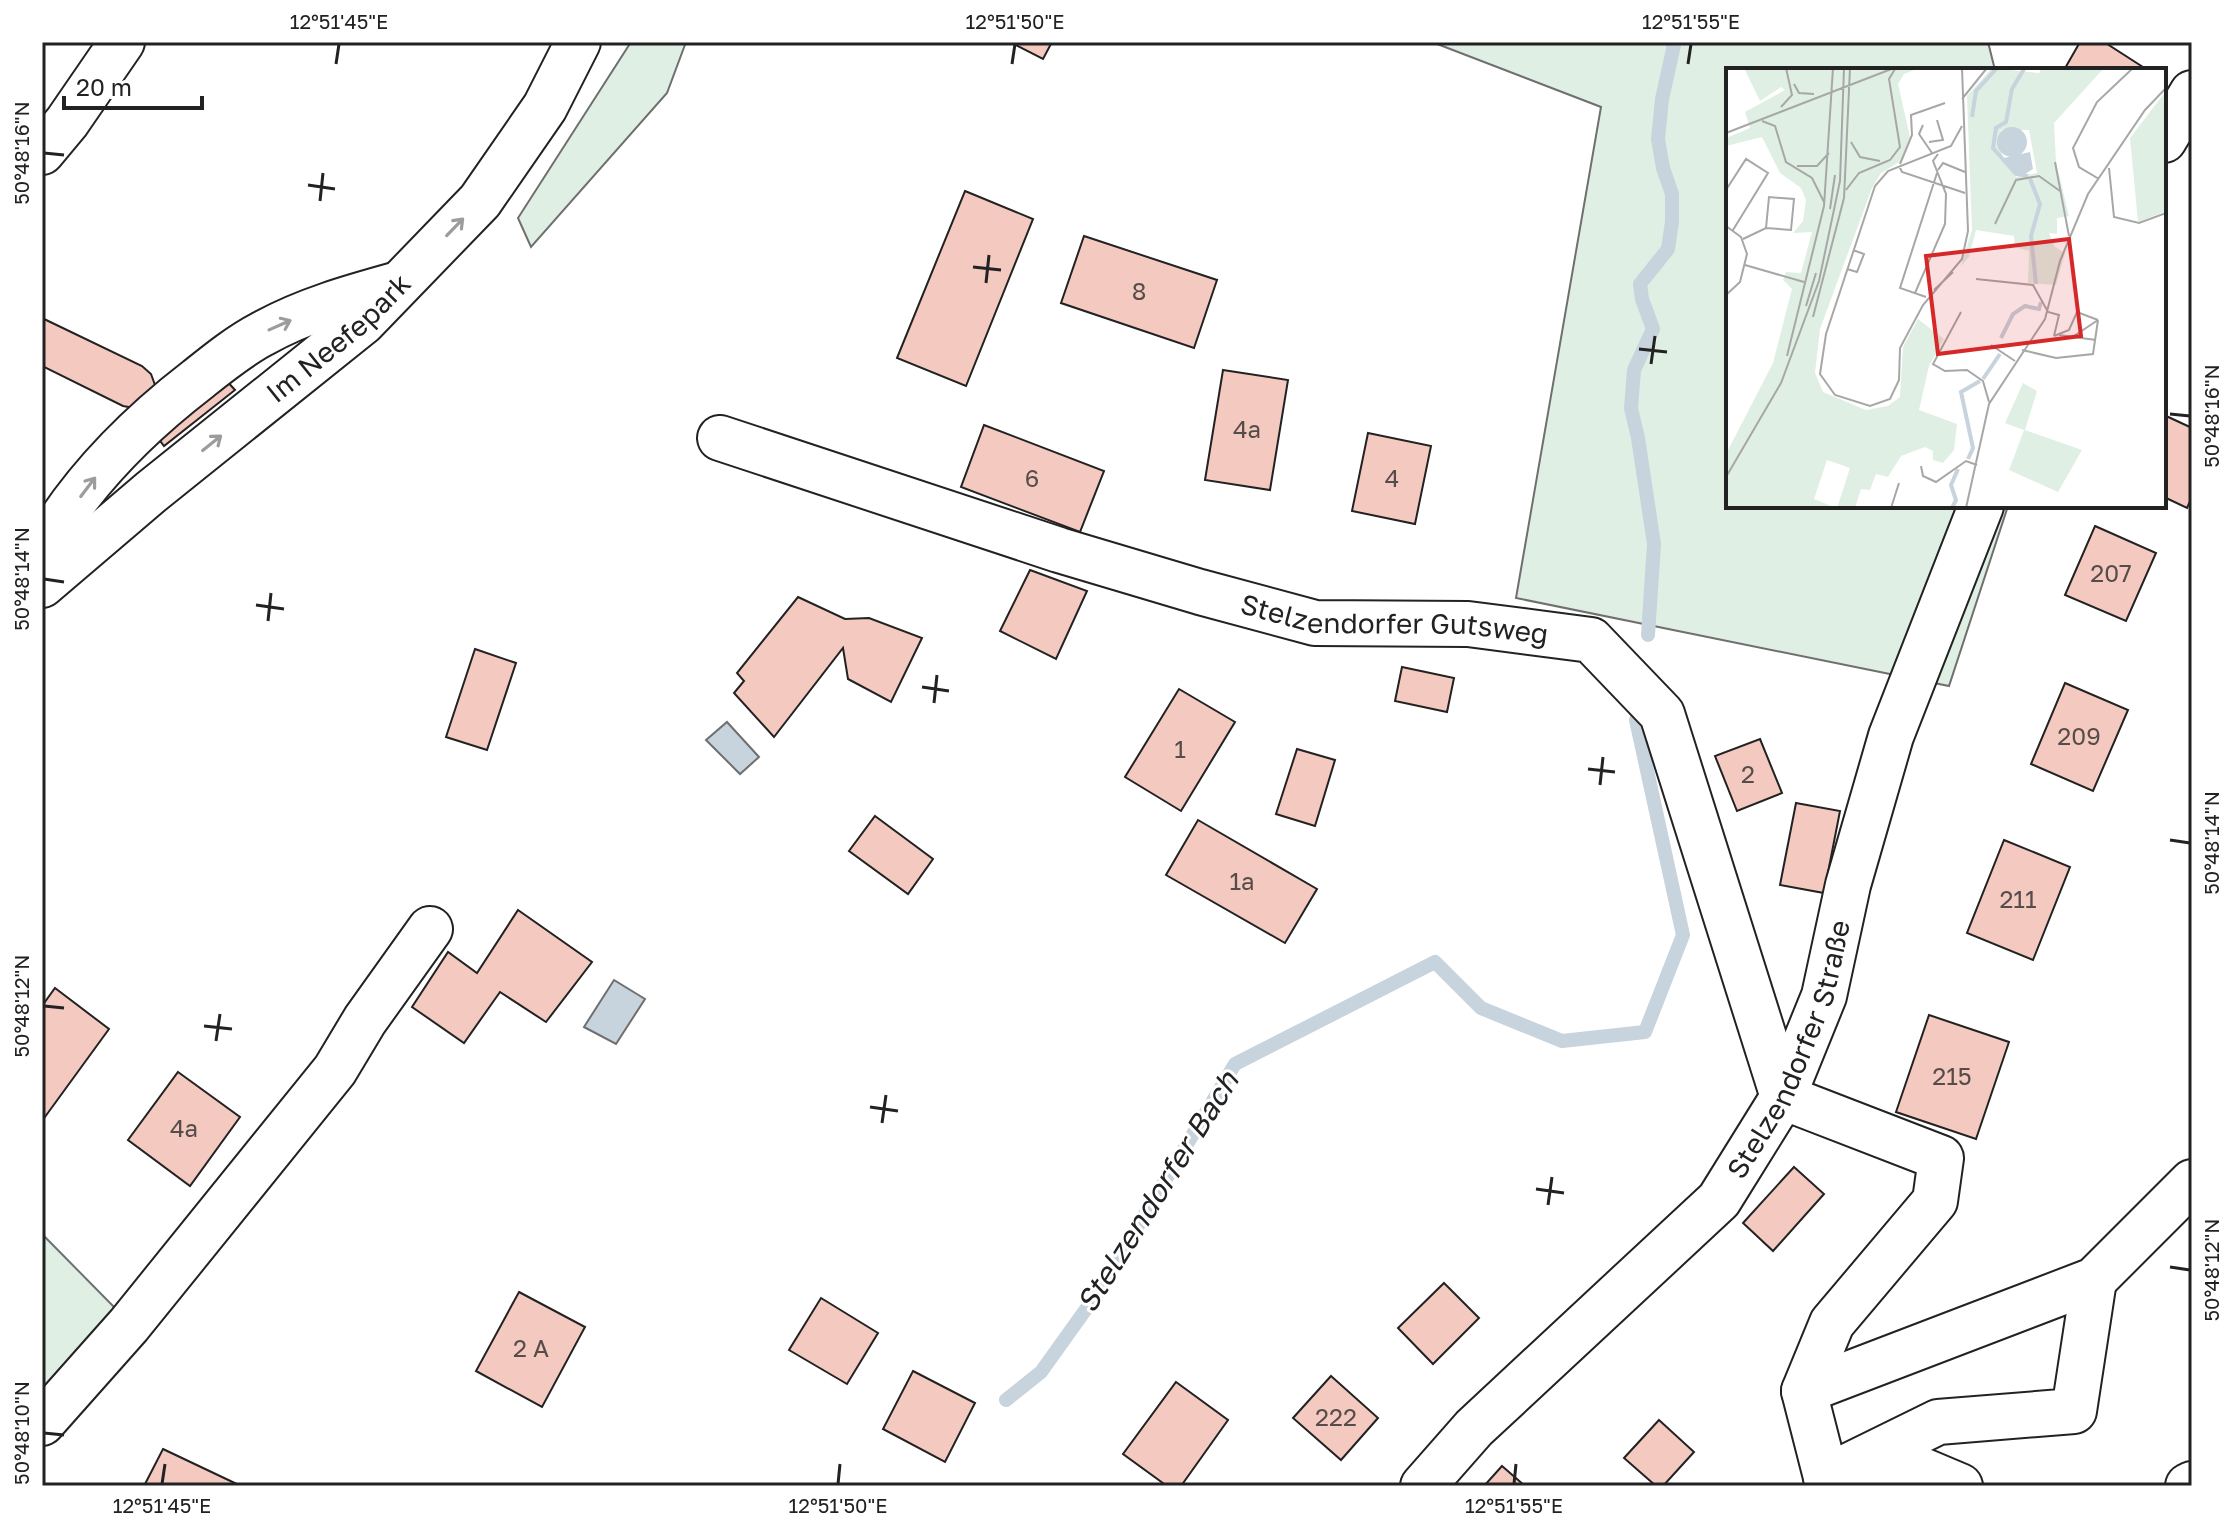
<svg xmlns="http://www.w3.org/2000/svg" width="2234" height="1528" font-family="'Golos Text',sans-serif">
<style>
.green{fill:#e0efe3;stroke:#6f6f6f;stroke-width:2}
.water{fill:#c7d3dd;stroke:#6f6f6f;stroke-width:2}
.lines{fill:none;stroke-linecap:round;stroke-linejoin:round}
.stream{stroke:#c7d3dd;stroke-width:14}
.building{fill:#f3c9c0;stroke:#222;stroke-width:2}
.minor-casing{stroke:#222;stroke-width:48}
.minor{stroke:#fff;stroke-width:44}
.oneway{stroke:#9c9c9c}
.ticks{fill:none;stroke:#222;stroke-width:3}
.labels{text-anchor:middle;stroke-width:6;stroke-linejoin:round;paint-order:stroke}
.number-label{font-size:24px;fill:#564c4a}
.street-label{font-size:28px;fill:#222;stroke:#fff}
.water-label{font-size:30px;font-style:italic;fill:#222;stroke:#fff}
.inset-river{fill:none;stroke:#c7d3dd;stroke-width:4}
.inset-road{fill:none;stroke:#a7a7a7;stroke-width:2}
.view{fill:#d62828;fill-opacity:0.15;stroke:#d62828;stroke-width:4}
.inset-edge{fill:none;stroke:#222;stroke-width:4}
.neatline{fill:none;stroke:#222;stroke-width:3}
.ticks-label{font-size:20px;text-anchor:middle;fill:#222}
</style>
<rect width="100%" height="100%" fill="#fff"/>
<g class="green">
<polygon points="631,42 686,42 667,93 531,247 518,218"/>
<polygon points="1432,42 1988,42 1995,70 1728,70 1728,506 2008,506 1949,686 1516,598 1601,107"/>
<polygon points="42,1234 117,1310 42,1394"/>
</g>
<g class="water">
<polygon points="727,722 759,757 740,774 706,740"/>
<polygon points="614,980 645,999 616,1044 584,1027"/>
</g>
<g class="lines">
<g class="stream">
<polyline points="1648,635 1654,544 1638,438 1631,408 1634,370 1653,329 1642,299 1640,284 1668,249 1672,222 1672,194 1663,168 1658,139 1662,99 1674,45 1672,42"/>
<polyline points="1006,1400 1041,1372 1099,1291 1235,1064 1435,962 1481,1008 1562,1041 1645,1032 1683,935 1636,720"/>
</g>
</g>
<g class="building">
<polygon points="1010,42 1052,42 1043,59"/>
<polygon points="2080,42 2104,42 2146,69 2064,70"/>
<polygon points="965,191 1033,219 966,386 897,358"/>
<polygon points="1084,236 1217,280 1194,348 1061,303"/>
<polygon points="42,318 142,366 151,374 155,385 152,395 134,408 123,406 42,366"/>
<polygon points="1223,370 1288,380 1270,490 1205,480"/>
<polygon points="225,379 235,390 164,446 155,434"/>
<polygon points="2164,415 2192,428 2192,497 2187,508 2164,497"/>
<polygon points="984,425 1104,471 1080,532 961,487"/>
<polygon points="1368,433 1431,446 1415,524 1352,511"/>
<polygon points="2095,526 2156,553 2126,621 2065,595"/>
<polygon points="1030,570 1087,591 1056,659 1000,631"/>
<polygon points="798,597 845,619 869,618 922,638 891,702 848,679 843,648 774,737 734,693 744,681 737,673"/>
<polygon points="475,649 516,663 487,750 446,737"/>
<polygon points="1402,667 1454,678 1447,712 1395,701"/>
<polygon points="2065,683 2128,710 2093,791 2031,764"/>
<polygon points="1179,689 1235,722 1181,811 1125,777"/>
<polygon points="1760,739 1782,793 1737,811 1715,756"/>
<polygon points="1297,749 1335,760 1315,826 1276,814"/>
<polygon points="1796,803 1840,811 1824,893 1780,885"/>
<polygon points="875,816 933,859 908,894 849,851"/>
<polygon points="1198,820 1317,889 1285,943 1166,875"/>
<polygon points="2004,840 2070,867 2033,960 1967,933"/>
<polygon points="518,910 592,962 546,1022 500,992 464,1043 412,1007 448,952 477,973"/>
<polygon points="55,988 109,1029 42,1121 42,1006"/>
<polygon points="1929,1015 2009,1042 1976,1139 1896,1112"/>
<polygon points="178,1072 240,1117 190,1186 128,1140"/>
<polygon points="1794,1167 1824,1194 1773,1251 1743,1223"/>
<polygon points="1444,1283 1479,1318 1433,1364 1398,1328"/>
<polygon points="519,1292 585,1327 542,1407 476,1371"/>
<polygon points="821,1298 878,1333 847,1384 789,1350"/>
<polygon points="913,1371 975,1403 945,1462 883,1429"/>
<polygon points="1331,1376 1378,1418 1341,1460 1293,1418"/>
<polygon points="1176,1382 1228,1420 1181,1486 1167,1486 1123,1454"/>
<polygon points="1659,1420 1694,1452 1663,1486 1656,1486 1624,1458"/>
<polygon points="163,1449 241,1486 144,1486"/>
<polygon points="1502,1466 1525,1486 1484,1486"/>
</g>
<g class="lines">
<g class="minor-casing">
<g id="minor">
<polyline points="2164,140 2192,93"/>
<polyline points="42,152 67,122 122,42"/>
<path id="s1" d="M720,438L1059,550L1200,592L1315,623L1468,624L1591,640L1662,714L1783,1097L1941,1158L1935,1201L1832,1323L1804,1391L1826,1477"/>
<path d="M42,550C81,482 136,427 197,380C217,364 239,346 262,334C305,310 352,297 399,284"/>
<path id="s2" d="M42,585L151,492L363,322L480,201L545,107L578,42"/>
<polyline points="1804,1391 2094,1280 2192,1182"/>
<polyline points="42,1423 129,1325 335,1070 365,1020 430,929"/>
<polyline points="1850,1475 1922,1470 1960,1486"/>
<polyline points="1826,1477 1938,1422 2074,1411 2094,1280"/>
<path id="s3" d="M1423,1486L1474,1428L1719,1200L1783,1097L1824,996L1848,885L1891,736L1981,506"/>
<polyline points="2188,1486 2192,1484"/>
</g>
</g>
<use href="#minor" class="minor"/>
</g>
<defs><path id="oneway-shaft" d="M-6 0H5M1.5-3L5.5 0L1.5 3" fill="none" stroke-width="1.6" stroke-linecap="round" stroke-linejoin="round" transform="scale(2)"/></defs>
<g class="oneway">
<use href="#oneway-shaft" transform="translate(455 227) rotate(-46)"/>
<use href="#oneway-shaft" transform="translate(280 325) rotate(-24)"/>
<use href="#oneway-shaft" transform="translate(212 443) rotate(-39)"/>
<use href="#oneway-shaft" transform="translate(88 487) rotate(-53)"/>
</g>
<path class="ticks" d="M336,64L339,44M1012,64L1015,44M1688,64L1691,44M44,153L64,155M308,185L335,189M320,201L323,173M973,267L1001,270M986,283L989,255M1639,349L1667,352M1651,364L1655,336M2170,414L2190,416M44,579L64,582M256,605L284,609M268,621L271,593M922,687L949,691M934,703L937,675M1588,769L1615,772M1600,785L1603,757M2170,840L2190,843M44,1006L64,1008M204,1026L232,1029M216,1041L220,1014M870,1107L898,1111M882,1123L886,1095M1536,1189L1564,1193M1548,1205L1552,1177M2170,1267L2190,1270M44,1433L64,1435M162,1484L165,1464M838,1484L840,1464M1514,1484L1516,1464"/>
<g class="labels">
<g class="number-label">
<text x="1139" y="300">8</text>
<text x="1247" y="438">4a</text>
<text x="1032" y="487">6</text>
<text x="1392" y="487">4</text>
<text x="2111" y="582">207</text>
<text x="2079" y="745">209</text>
<text x="1180" y="758">1</text>
<text x="1748" y="783">2</text>
<text x="1242" y="890">1a</text>
<text x="2018" y="908">211</text>
<text x="1952" y="1085">215</text>
<text x="184" y="1137">4a</text>
<text x="531" y="1357">2 A</text>
<text x="1336" y="1426">222</text>
</g>
<g class="street-label">
<text dy="10" stroke="none"><textPath href="#s2" startOffset="386">Im Neefepark</textPath></text>
<text dy="10" stroke="none"><textPath href="#s1" startOffset="702">Stelzendorfer Gutsweg</textPath></text>
<text dy="10" stroke="none"><textPath href="#s3" startOffset="580">Stelzendorfer Straße</textPath></text>
</g>
<g class="water-label">
<text transform="translate(1158 1192) rotate(-58)" y="10">Stelzendorfer Bach</text>
</g>
</g>
<g transform="translate(1726 68)">
<rect width="440" height="440" fill="#fff"/>
<path d="M18,0H193L178,6L172,16L184,69L175,93L155,105L146,120L94,261L89,305L97,324L140,342L162,338L174,329L177,279L192,251L218,271L203,298L193,342L231,356L228,382L217,395L207,392V383L199,379L175,388L162,409L150,406L144,422L135,421L129,440H111L124,400L101,392L88,431L110,440H0V386L47,295L66,221L57,212L60,204L75,205L86,164L67,165L77,153L80,132L75,120L54,105L36,69L0,78V70L24,60L19,44L59,22L55,19L34,33ZM266,0L313,5L316,0H378L328,55L330,94L343,148L331,150V166L323,165L329,179L339,185L330,217L302,215L303,183L289,179L288,168L250,162L243,189L235,198L246,162L241,28ZM275,62H303L311,105L290,109L276,87ZM440,23V143L412,154L404,70ZM297,315L311,323L299,362L356,382L332,424L283,402L298,362L279,355Z" fill="#e0efe3" fill-rule="evenodd"/>
<path d="M271 74a15 15 0 1 1 30 0a15 15 0 1 1-30 0ZM304,84L307,101L299,106L289,104L278,90Z" fill="#c7d3dd"/>
<path class="inset-river" d="M298,1L286,21L280,54L270,60L267,80L290,106L302,108M246,49L250,23L271,0M304,111L314,136L305,168L310,216M275,270L287,246L299,238L313,241L315,234M257,311L274,286M242,391L247,380L235,324L254,313M226,440L230,432L225,417L232,401"/>
<path class="inset-road" d="M68,16L73,25L88,26M236,31L261,0M55,39L66,27L60,0M36,53L49,58L60,94L86,110L98,134M197,57L193,66L206,85M236,58L225,78L162,103L149,118L100,266L94,306L109,327L144,338L164,331L173,312L174,280L197,237L236,191L242,163L236,0M0,65L168,0M125,74L134,89L154,93M203,74L217,72L211,52M329,94L343,168M174,96L186,67L185,47L219,35M71,98H91L103,85M173,98L176,104L239,125M383,100L388,149L413,155L440,145M212,102L217,95L239,104M373,111L353,99L347,80L371,34L407,0M0,122L20,91L42,105L7,162M120,122L133,105L164,92L174,79L163,11L169,1M104,141L109,107M269,156L290,112L313,108L334,123M0,158L15,169L21,186L14,214L0,227M17,171L40,160L65,162L68,131L43,129L40,160M19,197L78,214M121,201L131,204L138,186L127,182M250,211L307,217L322,244L333,247L328,268M208,222L227,204M189,225L219,156L220,126L207,93L212,86M200,229L174,220L211,105M80,238L90,205M235,244L207,296L219,303L241,302L257,313L263,334M87,249L118,130L124,0M333,267L370,272M328,268L343,262L351,244L372,252M345,270L372,252M265,277L289,293M296,282L330,290L367,286L372,252M61,288L98,138L107,0M195,398L197,408L210,414L240,393L251,397M0,409L55,315L93,213L114,113L118,0M165,440L173,415M240,440L263,336L319,251L334,193L362,126L419,42L440,20"/>
<path class="view" d="M343,171L355,268L212,286L200,188Z"/>
<rect width="440" height="440" class="inset-edge"/>
</g>
<rect width="2234" height="1528" fill="none" stroke="#ffffff" stroke-width="88"/>
<path d="M64 96v12h138v-12" fill="none" stroke="#222222" stroke-width="4"/>
<text x="76" y="96" font-size="24" fill="#222222" stroke="#ffffff" stroke-width="6" paint-order="stroke">20 m</text>
<rect x="44" y="44" width="2146" height="1440" class="neatline"/>
<g class="ticks-label">
<text x="339" y="29">12°51'45"E</text>
<text x="1015" y="29">12°51'50"E</text>
<text x="1691" y="29">12°51'55"E</text>
<text transform="translate(22 153) rotate(-90)" y="7">50°48'16"N</text>
<text transform="translate(2212 416) rotate(-90)" y="7">50°48'16"N</text>
<text transform="translate(22 579) rotate(-90)" y="7">50°48'14"N</text>
<text transform="translate(2212 843) rotate(-90)" y="7">50°48'14"N</text>
<text transform="translate(22 1006) rotate(-90)" y="7">50°48'12"N</text>
<text transform="translate(2212 1270) rotate(-90)" y="7">50°48'12"N</text>
<text transform="translate(22 1433) rotate(-90)" y="7">50°48'10"N</text>
<text x="162" y="1513">12°51'45"E</text>
<text x="838" y="1513">12°51'50"E</text>
<text x="1514" y="1513">12°51'55"E</text>
</g>
</svg>
